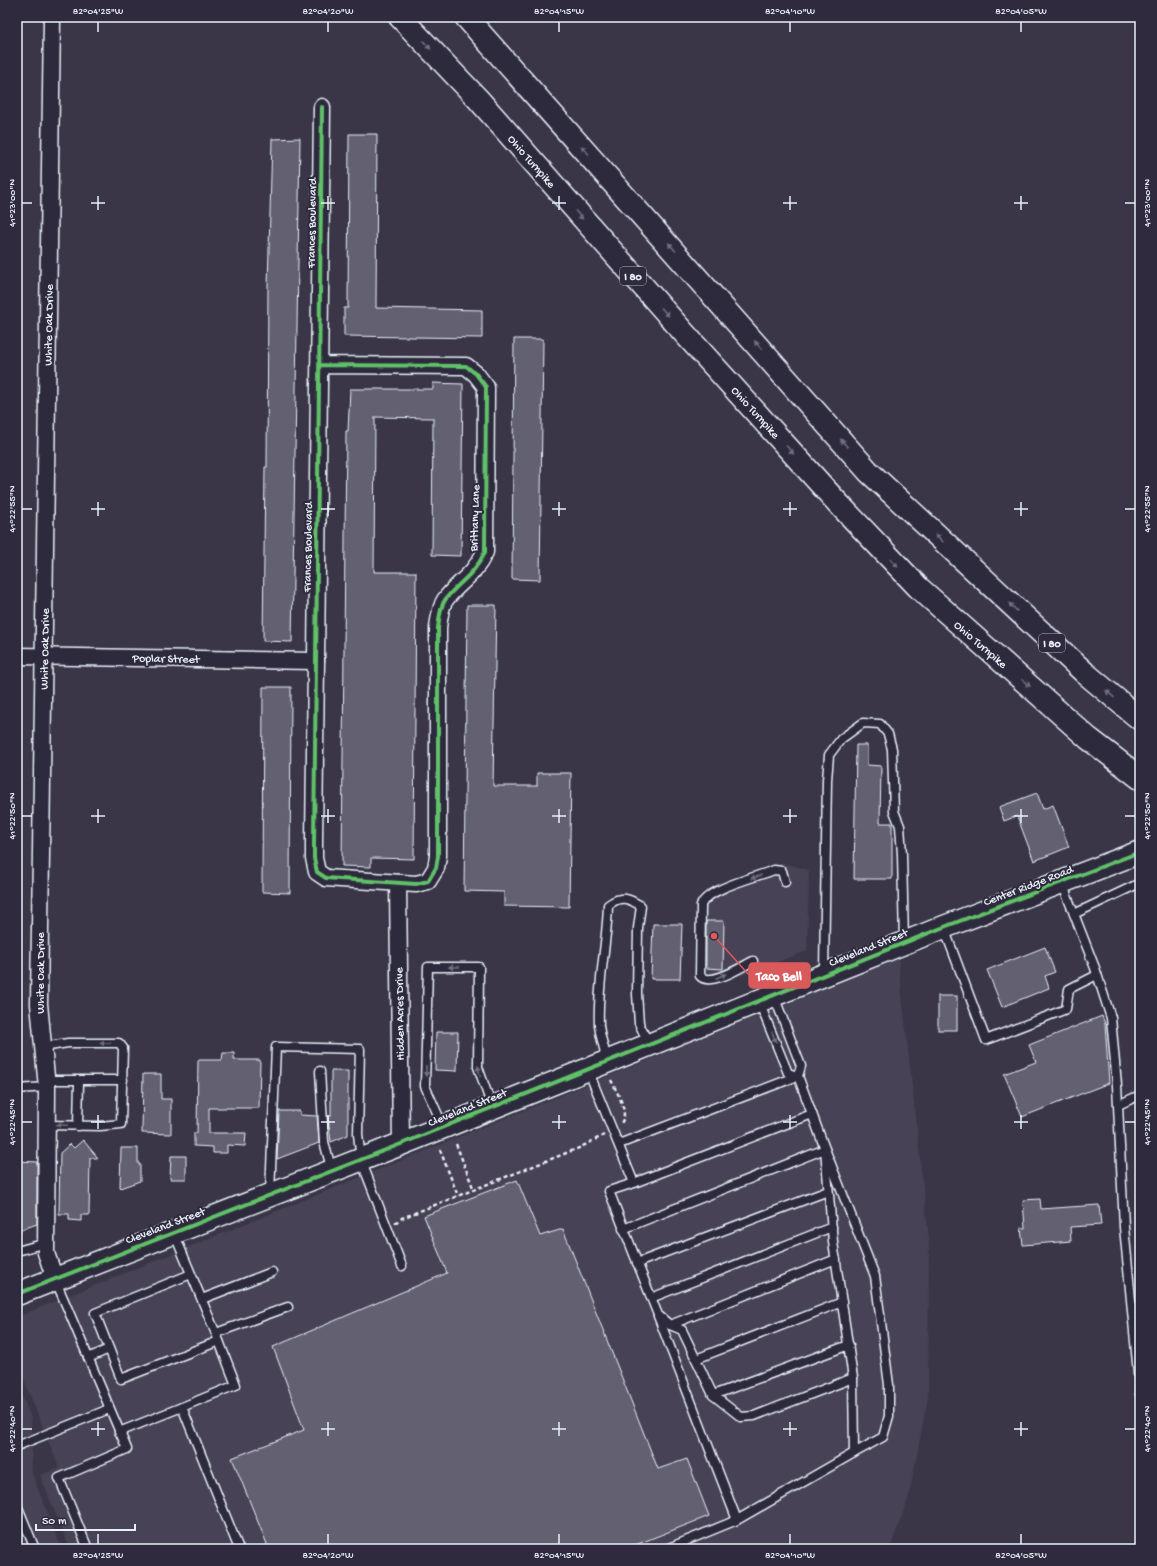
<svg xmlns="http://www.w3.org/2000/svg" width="1157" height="1566" font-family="'Gochi Hand',sans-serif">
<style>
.built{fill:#464354}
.building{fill:#636171;stroke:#e8f1f8}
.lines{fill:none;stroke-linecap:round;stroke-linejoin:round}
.service-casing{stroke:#e8f1f8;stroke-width:11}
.minor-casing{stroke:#e8f1f8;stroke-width:19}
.primary-casing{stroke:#e8f1f8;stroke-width:25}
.motorway-casing{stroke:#e8f1f8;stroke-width:25}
.path{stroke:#e8f1f8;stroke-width:2.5;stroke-dasharray:4 3;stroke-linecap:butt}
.service{stroke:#2f2a3d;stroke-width:8}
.minor{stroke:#2f2a3d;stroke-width:16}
.primary{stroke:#2f2a3d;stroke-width:22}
.motorway{stroke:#2f2a3d;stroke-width:22}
.cycleway-casing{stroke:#2f2a3d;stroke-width:6}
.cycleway{stroke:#61c268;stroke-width:4}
.oneway{fill:#70707e}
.ticks{fill:none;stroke:#e8f1f8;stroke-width:1.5}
.labels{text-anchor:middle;stroke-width:4;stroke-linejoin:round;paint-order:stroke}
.shield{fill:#2f2a3d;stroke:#b0b5c0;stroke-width:1}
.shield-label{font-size:11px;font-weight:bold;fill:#e8f1f8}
.street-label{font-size:12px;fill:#e8f1f8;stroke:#2f2a3d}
.leader{fill:none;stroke:#da5a5c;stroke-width:1.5}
.callout-dot{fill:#da5a5c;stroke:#2f2a3d;stroke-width:1.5}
.callout{fill:#da5a5c;stroke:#da5a5c;stroke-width:1.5}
.callout-label{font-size:13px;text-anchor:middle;font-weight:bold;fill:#fff}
.neatline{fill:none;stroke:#e8f1f8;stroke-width:1.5}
.ticks-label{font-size:10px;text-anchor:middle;fill:#e8f1f8}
</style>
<rect width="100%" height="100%" fill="#3a3648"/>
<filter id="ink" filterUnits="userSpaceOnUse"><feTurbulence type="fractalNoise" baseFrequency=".025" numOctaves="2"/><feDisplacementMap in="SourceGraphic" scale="8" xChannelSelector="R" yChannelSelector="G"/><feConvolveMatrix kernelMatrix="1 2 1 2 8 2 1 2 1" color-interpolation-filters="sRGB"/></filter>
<g filter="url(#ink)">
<g class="built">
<polygon points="783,863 809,870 807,951 723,982 707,986 698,983 694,974 698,898 704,893"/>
<polygon points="898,958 929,1240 928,1397 909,1496 890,1549 70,1549 40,1475 59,1468 17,1362 17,1317"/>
<polygon points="17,1383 31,1418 32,1474 62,1549 17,1549"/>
</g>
<g class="building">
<polygon points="349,134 377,134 376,308 482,310 482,338 344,336 344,308 348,308"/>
<polygon points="300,138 292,642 263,641 265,467 267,467 268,286 272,139"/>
<polygon points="514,339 543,339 540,580 512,579"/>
<polygon points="433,383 463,384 461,556 432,555 433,418 375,417 374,572 416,572 414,859 371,858 371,867 342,866 346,431 348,431 350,389 433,389"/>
<polygon points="467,605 496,605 493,786 537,786 537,773 571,773 569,907 504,906 504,892 464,891"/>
<polygon points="263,687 291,687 290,893 262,892"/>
<polygon points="856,745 867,745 867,765 881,766 880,823 892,823 892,879 854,879"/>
<polygon points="1037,793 1043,809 1053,805 1069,847 1034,861 1017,816 1004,821 999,807"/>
<polygon points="706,921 724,921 723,969 706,968"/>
<polygon points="653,924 682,924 680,979 651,979"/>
<polygon points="1045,947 1055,972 1045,976 1049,988 1002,1007 987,970"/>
<rect x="938" y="996" width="19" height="34"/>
<polygon points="1102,1016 1105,1024 1109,1083 1022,1117 1004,1074 1036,1062 1029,1045"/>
<polygon points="436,1032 458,1032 457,1071 435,1070"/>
<polygon points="223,1053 234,1053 234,1060 260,1060 259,1108 209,1108 209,1133 246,1133 245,1146 227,1145 227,1153 213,1153 213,1147 194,1146 194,1133 197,1133 198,1060 222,1060"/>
<polygon points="331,1071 348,1071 348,1135 331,1142 328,1116 331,1116"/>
<polygon points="143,1074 161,1074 161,1099 171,1099 171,1134 142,1133"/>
<polygon points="279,1111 300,1111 300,1115 317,1116 319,1143 277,1159"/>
<polygon points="83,1140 98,1158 90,1158 89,1215 81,1215 81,1221 69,1220 69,1214 59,1214 60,1153 70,1144 74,1148"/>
<polygon points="121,1148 138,1148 138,1164 140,1164 140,1181 120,1188"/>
<polygon points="171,1156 186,1156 186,1179 170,1179"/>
<polygon points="17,1161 37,1162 37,1224 17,1231"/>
<polygon points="517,1180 540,1236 563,1229 658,1469 687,1459 709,1516 625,1549 269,1549 232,1458 304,1430 273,1347 447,1273 424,1216"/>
<polygon points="1040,1199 1041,1209 1099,1205 1101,1225 1070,1227 1071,1241 1023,1245 1021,1228 1025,1228 1023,1200"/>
</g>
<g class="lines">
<g class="service-casing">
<g id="service">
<polyline points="1062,883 1095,968 1111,1018 1117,1085 1124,1227 1140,1394"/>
<polyline points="1074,914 1140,883"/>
<polyline points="944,928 986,1040 1066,1009 1069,989 1097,975"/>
<path d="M753,961C741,967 711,987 700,976L701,905C708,888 757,877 774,870L782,871L785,882"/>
<polyline points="824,972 827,780 829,755 841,739 863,723 880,724 888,734 892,749 894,811 900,826 902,854 904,942"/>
<polyline points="759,1002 788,1073 798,1076 801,1066 774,996"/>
<polyline points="43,1047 68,1043 119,1043 123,1048 121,1124 100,1126 47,1125"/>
<path d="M607,1061C605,1050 600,1037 599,1025C597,985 607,945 608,905C621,895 628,898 641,906L638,928L637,994L639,1023L648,1043"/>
<polyline points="588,1070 634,1183 609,1191 658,1315 670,1325 682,1330 713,1395 741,1417 754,1416 853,1378"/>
<polyline points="320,1071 324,1142 332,1171"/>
<polyline points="46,1080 123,1080"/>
<polyline points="17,1089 47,1087"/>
<polyline points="1118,1105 1140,1095"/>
<polyline points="78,1126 79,1081"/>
<polyline points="443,1126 425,1086 428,967 479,967 478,1067 492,1107"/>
<polyline points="619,1144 798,1076 825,1149 833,1242 853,1378 854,1453 737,1520 666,1549"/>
<polyline points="634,1183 812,1114"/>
<polyline points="270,1193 276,1047 360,1049 358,1134 361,1160 402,1266"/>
<polyline points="623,1229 825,1149 875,1276 889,1385 889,1416 883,1437 854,1453"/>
<path d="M174,1233C189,1269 204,1305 219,1341L121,1379L95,1313L191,1274"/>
<polyline points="17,1251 46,1243"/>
<polyline points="637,1263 828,1191"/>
<polyline points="55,1279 127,1449 59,1478 88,1549"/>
<polyline points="651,1298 832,1227"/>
<polyline points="202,1299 272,1272"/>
<polyline points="658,1316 737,1520"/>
<polyline points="670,1325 836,1259"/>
<polyline points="216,1333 288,1307"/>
<polyline points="88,1358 109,1349"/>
<polyline points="696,1359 842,1302"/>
<polyline points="713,1395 849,1345"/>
<polyline points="182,1407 236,1385 219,1341"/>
<polyline points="119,1432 182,1407 239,1549"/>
<polyline points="17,1446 109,1409"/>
<polyline points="17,1505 35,1549"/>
</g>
</g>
<g class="minor-casing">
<g id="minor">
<polyline points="52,17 39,1004 47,1087 46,1253 55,1279"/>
<path d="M319,365L466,366L476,374L486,387L485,552C473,577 458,582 445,600C440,607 439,620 438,628V856L436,868L428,881L416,884L326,878L317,872L314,858V844L322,107"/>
<polyline points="17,656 316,661"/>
<polyline points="398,883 401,1144"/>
</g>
</g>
<g class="primary-casing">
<polyline id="primary" points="17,1294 401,1144 944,927 1140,852"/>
</g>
<g class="motorway-casing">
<g id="motorway">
<polyline points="400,17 478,99 685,334 835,500 919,588 1088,738 1140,778"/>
<polyline points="466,17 869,472 1085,673 1140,719"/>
</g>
</g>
<g class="path">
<path d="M611,1080C616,1091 630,1112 621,1123"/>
<polyline points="456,1144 474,1190"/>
<polyline points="440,1150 458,1196"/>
<polyline points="395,1223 402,1218 579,1148 604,1135"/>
</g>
<use href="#service" class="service"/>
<use href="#minor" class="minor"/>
<use href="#primary" class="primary"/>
<use href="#motorway" class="motorway"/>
<g class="cycleway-casing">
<g id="cycleway">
<path d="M319,365L466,366L476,374L486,387L485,552C473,577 458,582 445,600C440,607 439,620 438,628V856L436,868L428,881L416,884L326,878L317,872L314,858V844L322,107"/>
<polyline points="17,1294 401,1144 944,927 1140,852"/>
</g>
</g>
<use href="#cycleway" class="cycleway"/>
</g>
<defs><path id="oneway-solid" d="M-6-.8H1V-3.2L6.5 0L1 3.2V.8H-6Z"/></defs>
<g class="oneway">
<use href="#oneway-solid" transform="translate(427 45) rotate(47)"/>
<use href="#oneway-solid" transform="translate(585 150) rotate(-132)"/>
<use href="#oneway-solid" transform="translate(579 215) rotate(48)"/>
<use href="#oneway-solid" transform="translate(672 247) rotate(-132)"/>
<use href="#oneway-solid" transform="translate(665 312) rotate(48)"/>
<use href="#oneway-solid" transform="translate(758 345) rotate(-131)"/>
<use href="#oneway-solid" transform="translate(844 443) rotate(-131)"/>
<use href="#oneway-solid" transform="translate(790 450) rotate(48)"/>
<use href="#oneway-solid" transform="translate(939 538) rotate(-136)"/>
<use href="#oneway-solid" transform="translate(894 563) rotate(46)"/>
<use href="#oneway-solid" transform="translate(1013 607) rotate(-137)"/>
<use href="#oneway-solid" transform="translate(1026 683) rotate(41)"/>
<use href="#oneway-solid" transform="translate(1110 694) rotate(-140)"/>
<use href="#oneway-solid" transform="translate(756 877) rotate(160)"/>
<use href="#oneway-solid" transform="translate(454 967) rotate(-180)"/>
<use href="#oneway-solid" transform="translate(721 976) rotate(-24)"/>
<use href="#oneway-solid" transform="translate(774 1037) rotate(68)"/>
<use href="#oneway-solid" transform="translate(105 1043) rotate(-180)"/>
<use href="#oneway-solid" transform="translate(426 1071) rotate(91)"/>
<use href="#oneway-solid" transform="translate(479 1071) rotate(-103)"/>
<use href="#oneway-solid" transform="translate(62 1125) rotate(-178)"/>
</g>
</g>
<path class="ticks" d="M98,22V32M328,22V32M559,22V32M790,22V32M1021,22V32M98,196V210M328,196V210M559,196V210M790,196V210M1021,196V210M22,203H32M91,203H105M321,203H335M552,203H566M783,203H797M1014,203H1028M1125,203H1135M98,502V516M328,502V516M559,502V516M790,502V516M1021,502V516M22,509H32M91,509H105M321,509H335M552,509H566M783,509H797M1014,509H1028M1125,509H1135M98,809V823M328,809V823M559,809V823M790,809V823M1021,809V823M22,816H32M91,816H105M321,816H335M552,816H566M783,816H797M1014,816H1028M1125,816H1135M98,1115V1129M328,1115V1129M559,1115V1129M790,1115V1129M1021,1115V1129M22,1122H32M91,1122H105M321,1122H335M552,1122H566M783,1122H797M1014,1122H1028M1125,1122H1135M98,1422V1436M328,1422V1436M559,1422V1436M790,1422V1436M1021,1422V1436M22,1429H32M91,1429H105M321,1429H335M552,1429H566M783,1429H797M1014,1429H1028M1125,1429H1135M98,1534V1544M328,1534V1544M559,1534V1544M790,1534V1544M1021,1534V1544"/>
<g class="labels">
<g class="shield">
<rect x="620" y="267" width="26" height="18" rx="3"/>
<rect x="1039" y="634" width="26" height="18" rx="3"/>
</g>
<g class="shield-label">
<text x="633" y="280">I 80</text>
<text x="1052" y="647">I 80</text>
</g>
<g class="street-label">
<text transform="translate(532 161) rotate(49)" y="4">Ohio Turnpike</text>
<text transform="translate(311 223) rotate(-89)" y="4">Frances Boulevard</text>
<text transform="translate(48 325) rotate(-89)" y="4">White Oak Drive</text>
<text transform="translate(756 412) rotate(48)" y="4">Ohio Turnpike</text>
<text transform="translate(474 518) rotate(-88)" y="4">Brittany Lane</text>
<text transform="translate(307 547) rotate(-89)" y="4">Frances Boulevard</text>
<text transform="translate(981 644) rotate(41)" y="4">Ohio Turnpike</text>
<text transform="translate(44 649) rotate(-89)" y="4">White Oak Drive</text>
<text transform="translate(166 658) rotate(1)" y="4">Poplar Street</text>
<text transform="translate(1028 885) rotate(-21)" y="4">Center Ridge Road</text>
<text transform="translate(868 947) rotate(-22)" y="4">Cleveland Street</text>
<text transform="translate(40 973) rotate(-90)" y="4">White Oak Drive</text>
<text transform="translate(399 1014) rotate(-91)" y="4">Hidden Acres Drive</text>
<text transform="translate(467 1107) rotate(-22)" y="4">Cleveland Street</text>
<text transform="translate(165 1225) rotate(-21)" y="4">Cleveland Street</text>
</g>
</g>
<path class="leader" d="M714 936L749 975"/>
<circle class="callout-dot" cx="714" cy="936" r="4"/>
<rect class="callout" x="749" y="963" width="61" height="25" rx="4"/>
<g class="callout-label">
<text x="779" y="980">Taco Bell</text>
</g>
<rect width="1157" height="1566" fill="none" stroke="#2f2a3d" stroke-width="44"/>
<path d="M36 1524v6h99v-6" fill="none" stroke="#e8f1f8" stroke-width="2"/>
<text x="42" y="1524" font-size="12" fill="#e8f1f8" stroke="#2f2a3d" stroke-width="3" paint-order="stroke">50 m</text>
<rect x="22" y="22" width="1113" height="1522" class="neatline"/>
<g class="ticks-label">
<text x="98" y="14">82°04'25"W</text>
<text x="328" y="14">82°04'20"W</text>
<text x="559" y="14">82°04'15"W</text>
<text x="790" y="14">82°04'10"W</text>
<text x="1021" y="14">82°04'05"W</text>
<text transform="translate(11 203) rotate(-90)" y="4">41°23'00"N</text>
<text transform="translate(1146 203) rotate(-90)" y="4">41°23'00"N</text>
<text transform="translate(11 509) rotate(-90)" y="4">41°22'55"N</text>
<text transform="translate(1146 509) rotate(-90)" y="4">41°22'55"N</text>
<text transform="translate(11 816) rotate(-90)" y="4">41°22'50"N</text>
<text transform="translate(1146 816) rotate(-90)" y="4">41°22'50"N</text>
<text transform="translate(11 1122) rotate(-90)" y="4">41°22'45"N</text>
<text transform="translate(1146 1122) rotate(-90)" y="4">41°22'45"N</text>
<text transform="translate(11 1429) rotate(-90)" y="4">41°22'40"N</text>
<text transform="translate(1146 1429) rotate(-90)" y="4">41°22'40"N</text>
<text x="98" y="1558">82°04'25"W</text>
<text x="328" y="1558">82°04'20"W</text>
<text x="559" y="1558">82°04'15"W</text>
<text x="790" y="1558">82°04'10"W</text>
<text x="1021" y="1558">82°04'05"W</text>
</g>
</svg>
